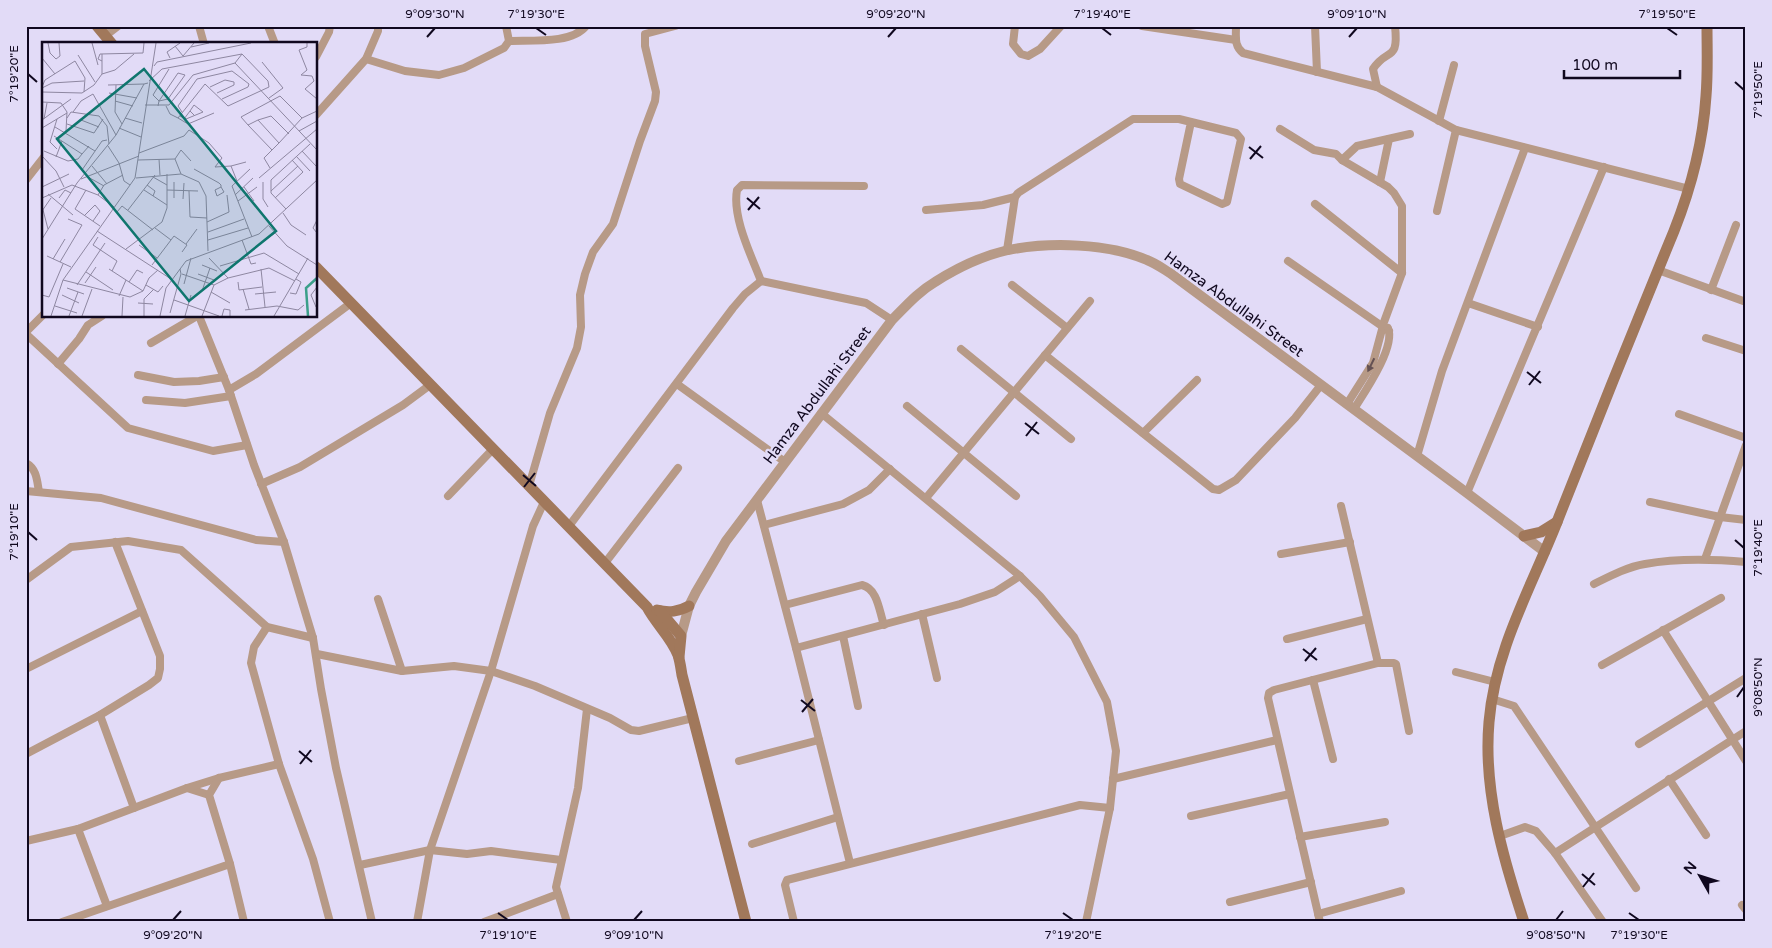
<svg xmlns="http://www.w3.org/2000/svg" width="1772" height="948" font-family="'Varela Round',sans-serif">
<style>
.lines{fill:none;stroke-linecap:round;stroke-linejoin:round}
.minor{stroke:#b79a87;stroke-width:8}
.tertiary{stroke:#b79a87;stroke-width:10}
.secondary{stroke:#a1785b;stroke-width:11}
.oneway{fill:#645153}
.ticks{fill:none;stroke:#10081f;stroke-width:2}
.labels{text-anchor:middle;stroke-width:4.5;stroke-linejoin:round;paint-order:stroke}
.street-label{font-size:15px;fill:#10081f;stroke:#e2dbf7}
.inset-river{fill:none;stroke:#3b9f8a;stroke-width:2.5}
.inset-road{fill:none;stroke:#8e87a1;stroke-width:1}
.view{fill:#0f766e;fill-opacity:0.15;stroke:#0f766e;stroke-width:2.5}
.inset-edge{fill:none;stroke:#10081f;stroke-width:2.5}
.neatline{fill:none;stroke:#10081f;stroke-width:2}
.ticks-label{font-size:12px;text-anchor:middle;fill:#10081f}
</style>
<rect width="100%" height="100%" fill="#e2dbf7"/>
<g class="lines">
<g class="minor">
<polyline points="199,26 204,44"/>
<polyline points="268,26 275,44"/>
<polyline points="1015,26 1013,44 1021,54 1028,56 1040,49 1061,26"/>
<polyline points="1142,26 1236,40"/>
<path d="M1236,26C1236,37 1234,46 1243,53L1377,87L1456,130L1689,189"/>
<polyline points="1315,26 1317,72"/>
<polyline points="105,36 118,26"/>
<path d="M509,41C531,40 572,44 586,26"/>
<polyline points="316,57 329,32 330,26"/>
<polyline points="366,59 405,71 439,75 464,68 504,48 509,41 506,26"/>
<path d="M1377,87L1373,69C1387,47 1399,63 1395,26"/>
<polyline points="316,115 366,59 378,31 378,26"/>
<polyline points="1439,121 1454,65"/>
<polyline points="1280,129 1314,150 1336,154 1342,160 1388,187 1394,193 1402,206 1402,273 1384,322 1373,363 1347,404"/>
<polyline points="1342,160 1357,146 1410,134"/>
<polyline points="26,180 44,157"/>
<polyline points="1380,182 1389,139"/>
<polyline points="1315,204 1402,273"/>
<polyline points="926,210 983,205 1015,197 1018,193 1133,119 1179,119 1236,133 1241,139 1227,202 1222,204 1180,184 1179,179 1191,122"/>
<polyline points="1437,211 1456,130"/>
<polyline points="1007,250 1015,197"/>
<polyline points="1288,261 1389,331"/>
<polyline points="1658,270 1746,302"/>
<path d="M761,281C751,255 732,217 737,190L742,185L864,186"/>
<polyline points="761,281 866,303 892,320"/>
<polyline points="1012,285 1067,328"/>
<polyline points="1711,290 1736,225"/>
<polyline points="1468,303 1538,327"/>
<polyline points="199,316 229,390 254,465 284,542 313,638 321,689 336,768 372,922"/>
<polyline points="26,332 44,314"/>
<polyline points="26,334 128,428 213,451 247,445"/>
<polyline points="1706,338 1746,351"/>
<polyline points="151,343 197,316"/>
<polyline points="961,349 1071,439"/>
<polyline points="1045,355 1213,489 1219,490 1236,480 1295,418 1321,385"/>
<polyline points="58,364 79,339 88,325 102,316"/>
<polyline points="138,375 174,382 199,381 224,377"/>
<polyline points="677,384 785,462"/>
<polyline points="229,390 256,374 351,303"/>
<polyline points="146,400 185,403 231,396"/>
<polyline points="907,406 1016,496"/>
<path d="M1354,409C1364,393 1396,347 1388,328"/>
<polyline points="821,413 1020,576 1040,596 1074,637 1107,702 1116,751 1110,808 1086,922"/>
<polyline points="1679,414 1746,438"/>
<polyline points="1143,433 1197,380"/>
<polyline points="1417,456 1442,371 1525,148"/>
<path d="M26,463C37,469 37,481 39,492"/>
<polyline points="261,484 300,467 403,405 430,385"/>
<polyline points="529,486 550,413 577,348 581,327 580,295 585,274 593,252 613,224 640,141 655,101 656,92 645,46 645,34 675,26"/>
<polyline points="26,491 101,498 256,540 284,542"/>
<polyline points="1467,493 1604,167"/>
<polyline points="448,496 493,449"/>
<polyline points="926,498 1090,301"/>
<polyline points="757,500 796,648 850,863"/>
<polyline points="1650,502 1720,517 1746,520"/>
<polyline points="1341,506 1378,663"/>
<polyline points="764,525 843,504 869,490 890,469"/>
<polyline points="569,526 733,308 745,294 761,281"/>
<polyline points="1281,554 1350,542"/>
<polyline points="1705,559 1746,445"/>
<polyline points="605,563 678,468"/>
<polyline points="26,580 71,547 128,541 181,550 267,627 313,638"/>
<path d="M1594,584C1610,576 1627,567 1645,564C1678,558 1712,559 1746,562"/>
<polyline points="378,599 402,671"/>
<path d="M785,605L862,585C878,589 879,611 884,625"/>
<polyline points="922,614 937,678"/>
<polyline points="267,627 254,647 251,663 279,764 313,859 330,922"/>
<polyline points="1663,630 1746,761"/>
<polyline points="843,636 858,706"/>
<polyline points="1287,639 1367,619"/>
<polyline points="796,648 960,604 995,592 1020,576"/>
<polyline points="317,654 402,671 454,666 491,671 535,686 610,718 631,730 639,731 693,718"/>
<polyline points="1602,665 1721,598"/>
<polyline points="26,669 142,611"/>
<polyline points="1456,672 1495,682"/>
<polyline points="1313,680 1333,759"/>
<polyline points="1492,699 1514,706 1636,888"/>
<polyline points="100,715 134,808"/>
<polyline points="1639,744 1746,678"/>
<polyline points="26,754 100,715 149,685 158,678 160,669 160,656 115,542"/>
<polyline points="739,761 819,740"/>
<polyline points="1113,779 1277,740"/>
<polyline points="1669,779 1706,835"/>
<polyline points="187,788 209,795"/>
<polyline points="1191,816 1290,794"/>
<polyline points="78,829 107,906"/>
<polyline points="1500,836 1525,827 1536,831 1555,853 1603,922"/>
<polyline points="1300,837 1385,822"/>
<polyline points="26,841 78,829 187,788 219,778 279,764"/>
<polyline points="752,844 838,817"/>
<polyline points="1555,853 1746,731"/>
<polyline points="230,864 244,922"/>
<polyline points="360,865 430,850 467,854 491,851 561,860"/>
<polyline points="1230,902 1311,882"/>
<polyline points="1742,905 1746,910"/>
<polyline points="1318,914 1401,891"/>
<polyline points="62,922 230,864 209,795 219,778"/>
<polyline points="417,922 430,850 491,671 533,526 544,502"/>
<polyline points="484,922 558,894"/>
<polyline points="567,922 556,887 578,788 587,709"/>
<polyline points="794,922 785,885 787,880 1080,805 1110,808"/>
<polyline points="1320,922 1268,698 1269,693 1274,690 1378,663 1394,663 1396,664 1409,731"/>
</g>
<path class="tertiary" d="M681,636L689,606L696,592L726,541L892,320C906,306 918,292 935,282C957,268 982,256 1008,250C1049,242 1108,243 1147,260C1155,263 1162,268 1170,273L1467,493L1545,552"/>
<g class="secondary">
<polyline points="97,26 112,44"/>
<path d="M316,267L647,607C656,624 671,637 678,655C680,661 681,669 682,675L746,922"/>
<polyline points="1524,536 1541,532 1557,522"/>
<path d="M657,610C669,613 678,612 689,606"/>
<polyline points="660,611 681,636 679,657"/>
<path d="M1524,922C1503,858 1483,790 1489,722C1495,650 1531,588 1557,522C1595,425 1634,328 1674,231C1691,188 1703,143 1706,96C1708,73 1707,49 1707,26"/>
</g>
</g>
<defs><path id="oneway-solid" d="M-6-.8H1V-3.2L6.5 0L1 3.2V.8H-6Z" transform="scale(1.25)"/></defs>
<use class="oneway" href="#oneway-solid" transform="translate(1371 365) rotate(116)"/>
<path class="ticks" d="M536,28L546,35M1102,28L1111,35M1667,28L1677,35M427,37L435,28M888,37L896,28M1349,37L1357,28M28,74L37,82M1735,82L1744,90M1249,147L1263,158M1250,159L1261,146M747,198L760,209M748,210L759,197M1527,372L1541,383M1529,385L1540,371M1025,423L1039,434M1026,436L1037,422M523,475L536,486M524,487L535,473M28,532L37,540M1735,540L1744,548M1303,649L1317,660M1305,661L1316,648M1737,697L1744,687M801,700L815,711M802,712L813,699M299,751L312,762M300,764L311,750M1582,874L1595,885M1583,887L1594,873M498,913L508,920M1063,913L1073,920M1629,913L1639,920M173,920L181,911M634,920L642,911M1556,920L1563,911"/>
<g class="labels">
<g class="street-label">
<text transform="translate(1234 304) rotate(36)" y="5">Hamza Abdullahi Street</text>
<text transform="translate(817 395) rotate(-53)" y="5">Hamza Abdullahi Street</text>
</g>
</g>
<g transform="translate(42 42)">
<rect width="275" height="275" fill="#e2dbf7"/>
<path class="inset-river" d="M266,274L264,246L275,236"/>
<path class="inset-road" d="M6,1L8,11L14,17L18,14L17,1M50,1L56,23M265,1V5L257,8L265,28L259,33L270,34L272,39L263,47L275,57M133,4L141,14L152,1M149,5L167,1M60,12V32L73,28L92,12M36,13L53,40M0,16L13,32M128,16L125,10L138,1M60,19L56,17L58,12L101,11L102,1M220,20L241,46L227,56M193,21L275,108M112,24L115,20L209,1M107,39L120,27L200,12M66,43L102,42M74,43L73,70L80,82M0,45L3,38L33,19L43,36L42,50M168,45L183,38L192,40V43L175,51M0,46L10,41L42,39M0,50L40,51L52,43L60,32M67,51L95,56M73,59L91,64M117,59L111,53L127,27M0,60L19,61L25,70L24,89M103,63H127L151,33L193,21L200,12M116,64L117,59L126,57L143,33L136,31L117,59M124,64L128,72L136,76L163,42L186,64L227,45L226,39L200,12M31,70L39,59L51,52L74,93M140,70L136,64L155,37L190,29L207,42L206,45L180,57M138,74L144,77L161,70L152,63L148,69M25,76L29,70L57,74L65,84L67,102M83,76L100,81M136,76L146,82L172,71M2,77L5,61M15,77L8,100L15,107M142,77L148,69L153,74M0,78L29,57M216,78L229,74L247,92M25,82L52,91L61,77M32,83L39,78L57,85M206,83L199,75L238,54L260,76M13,85L53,109M0,86L25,71M77,86L99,95M257,89L275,79M12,94L40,112L47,104M237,101L230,108L206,83L216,78L237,101L260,76L275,69M66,104L77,121L82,139L88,143M2,109L26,119L36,117L40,112M260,109L274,124M97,111L142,94L147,88L167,101L180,116L173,125L189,124M0,114L14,129L22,145M254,114L268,129M14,115L20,99M117,117L118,133M133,117L139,108L149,119M133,117L139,132M96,118L133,117M50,124L65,142M228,126L222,116L230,108M152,127L177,141L179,143V145L182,150L175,154L173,148L179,145M208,127L190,144L210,195M43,132L40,128L60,99L65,98M46,135L62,144M111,135L125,143M94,136L139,132L157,140L164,154L166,209M217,136L275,87M39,137L97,114M195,139L189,124L204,120M221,140V157L226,165M105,143L113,149L111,154M0,145L27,132M202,145L212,159M44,148L33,167L58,184M102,148L125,163M125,148L156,149M147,149L148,175L165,176M229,149L256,124M6,152L31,173M56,153L62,143L81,133M193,153L211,136M0,156L30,143L56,153L72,165M17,156L23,148L29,151M132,156V140M233,156L261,130L250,118M141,157L142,141M196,159L215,145M0,164L6,187M244,167L229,151V138L268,102M86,168L113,133M0,169L9,156M75,170L80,164L111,188M241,171L249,183L264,193M42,174L53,163L58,169L51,179M275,178L271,186L275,191M165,180L187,170L185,153M227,184L245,204L275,223M113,186L129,198M55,189L129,237M166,190L202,177M56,195L51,203L75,219L70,229M0,197L35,141L74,93L102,42L106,41M166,198L206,186M200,198L209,222L214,221M219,201L233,191M144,202L155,187M97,203L115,216M84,207L120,180L125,166V132M5,214L29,225M167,216L186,236M11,217L23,197M18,220L40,183L26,177M110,223L132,194L145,203L140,210M160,223L175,229M178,224L222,211L257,232M67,227L101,249M219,227L223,265M44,230L71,248M140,232L172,243M156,232L172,238M21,238L88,255L101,249L107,236L116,228M87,240L95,228L101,231M196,240L197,248L220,245M43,241L54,225M142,242L149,216M35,243L63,201M104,243L116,250L121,244M25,246L42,252M201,247L207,267M160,249L168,226M169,250L188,261M248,251L254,252L259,240L254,237M213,252L234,250M0,253L7,255L21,222M20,253L37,261M77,254L84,238M132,258L177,274M96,261L111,262M13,264L35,271M274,265L269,253L275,245M203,268L235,264L256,268L262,263M128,271L139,232L138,227M9,274L21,238L93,136L114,1M27,274L36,250M40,274L50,247M80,274L81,255M102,274V257L112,247M118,274L124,246L144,219L217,192L275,138M143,274L149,253M160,274L172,243L186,236L227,226L253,239M180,274L182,267L188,268V274M232,274L266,216"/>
<path class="view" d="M102,27L234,189L147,259L15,97Z"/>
<rect width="275" height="275" class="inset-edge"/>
</g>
<rect width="1772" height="948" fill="none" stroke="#e2dbf7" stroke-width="55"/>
<g transform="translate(1700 876) rotate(309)" stroke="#e2dbf7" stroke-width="4" paint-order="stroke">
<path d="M0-4L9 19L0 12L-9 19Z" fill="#10081f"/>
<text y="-8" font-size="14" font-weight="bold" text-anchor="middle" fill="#10081f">N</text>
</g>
<path d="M1564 70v8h116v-8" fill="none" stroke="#10081f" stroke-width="2.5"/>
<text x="1572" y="70" font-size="15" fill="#10081f" stroke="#e2dbf7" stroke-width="4" paint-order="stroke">100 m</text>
<rect x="28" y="28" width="1716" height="892" class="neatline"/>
<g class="ticks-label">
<text x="435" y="18">9°09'30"N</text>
<text x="536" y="18">7°19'30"E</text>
<text x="896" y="18">9°09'20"N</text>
<text x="1102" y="18">7°19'40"E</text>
<text x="1357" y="18">9°09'10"N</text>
<text x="1667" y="18">7°19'50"E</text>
<text transform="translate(14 74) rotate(-90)" y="4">7°19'20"E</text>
<text transform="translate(1758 90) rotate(-90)" y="4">7°19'50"E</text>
<text transform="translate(14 532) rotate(-90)" y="4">7°19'10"E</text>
<text transform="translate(1758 548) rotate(-90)" y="4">7°19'40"E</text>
<text transform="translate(1758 687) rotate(-90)" y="4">9°08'50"N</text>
<text x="173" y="939">9°09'20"N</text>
<text x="508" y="939">7°19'10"E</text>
<text x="634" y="939">9°09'10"N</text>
<text x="1073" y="939">7°19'20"E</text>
<text x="1556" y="939">9°08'50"N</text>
<text x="1639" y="939">7°19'30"E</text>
</g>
</svg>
